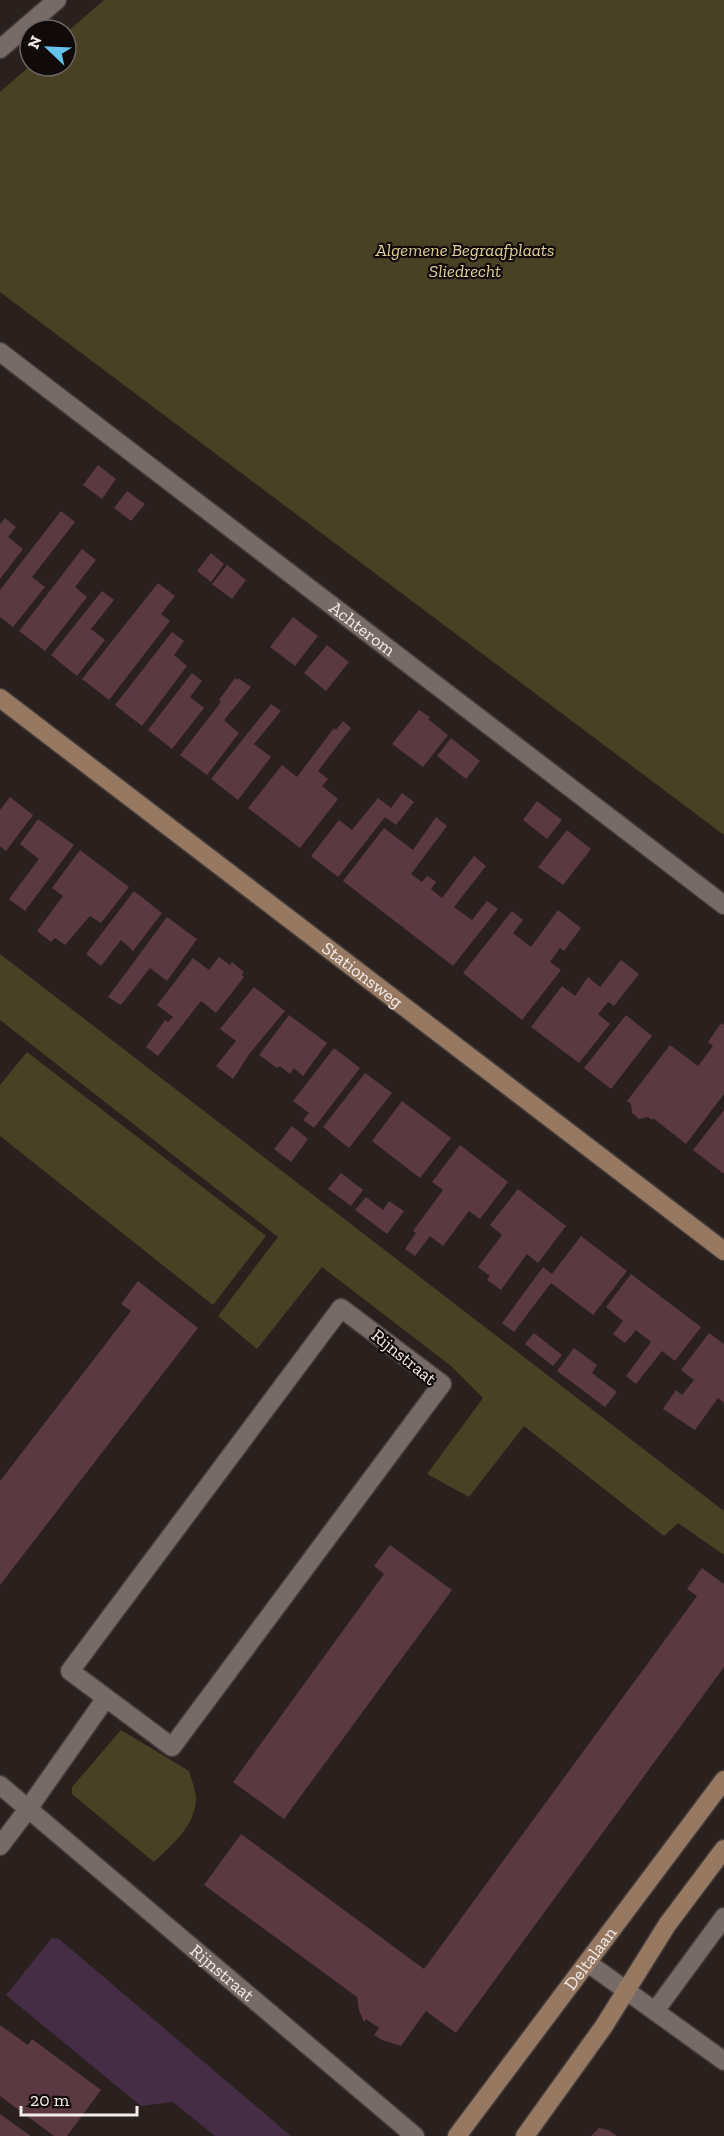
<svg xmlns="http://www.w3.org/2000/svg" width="724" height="2136" font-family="'Zilla Slab',serif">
  <rect width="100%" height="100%" fill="#2a201e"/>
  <!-- green -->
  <path fill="#494123" d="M104,0H724V835L0,292V92L30,66H66V33Z
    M0,954L724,1511V1555L678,1523L664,1536L524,1426L469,1497L427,1474L483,1398L451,1366L322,1267L257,1349L218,1316L278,1237L0,1020Z
    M27,1052L266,1236L213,1305L0,1136V1085Z
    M121,1730L189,1771C191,1779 196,1790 196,1799C195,1826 172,1845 154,1862L72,1794V1787Z"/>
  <!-- water -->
  <path fill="#452e45" d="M52,1938L59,1939L291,2136H215L173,2102L141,2106L6,1995Z"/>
  <!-- building -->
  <path fill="#5a3943" d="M98,465L116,479L102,499L83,485Z
    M127,491L145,504L131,521L114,508Z
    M61,511L75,522L32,577L45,587L13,627L0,617V590Z
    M5,518L16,527L8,537L23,549L0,579V524Z
    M82,549L96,560L75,587L87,597L45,651L19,631Z
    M211,553L224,564L211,582L197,571Z
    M227,565L246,580L232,599L212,584Z
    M158,583L175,596L161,614L170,621L109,700L82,679Z
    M102,591L114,600L91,629L105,640L77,676L51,655Z
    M293,617L318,636L295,666L270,647Z
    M172,632L184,641L174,655L187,666L142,726L115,705Z
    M327,645L349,662L326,691L304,673Z
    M192,673L202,681L190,697L204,708L172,749L148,730Z
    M235,678L237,680L238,678L251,687L224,720L239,733L207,775L180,755L221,702L219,700Z
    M271,704L281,711L254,744L271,757L238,800L211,779Z
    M419,710L430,717L428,719L448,735L423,767L392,744Z
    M343,721L351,728L318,771L328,779L322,786L338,799L300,848L248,808L282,765L297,777L334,728L336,730Z
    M451,738L480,761L466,779L437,756Z
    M402,793L414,802L396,825L385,817L338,877L311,856L339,820L352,830L378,798L391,808Z
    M10,797L33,815L6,851L0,846V810Z
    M537,801L562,820L547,839L523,820Z
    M436,817L447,826L411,874L422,882L427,876L432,879L436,882L431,889L442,898L474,856L486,866L454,907L472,920L487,901L498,909L453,966L343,881L384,828L413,850Z
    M38,819L74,845L25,911L9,899L39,859L20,844Z
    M567,830L591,849L563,885L538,867Z
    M80,850L129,887L101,923L90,916L65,945L55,938L51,942L37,931L63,896L52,888Z
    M134,891L162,913L133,951L121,940L101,966L86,954Z
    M558,910L581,928L564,951L560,948L550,962L561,970L522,1020L463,973L512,911L523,920L513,933L531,947Z
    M167,917L197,939L167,981L150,968L121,1005L108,997Z
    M219,957L230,965L232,962L244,972L242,975L244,977L216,1013L201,1001L158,1056L146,1047L165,1020L168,1022L173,1017L157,1005L193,958L209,970Z
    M621,960L639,974L614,1006L608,1002L598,1014L610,1024L579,1063L531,1027L562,986L575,996L588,977L600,987Z
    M254,987L285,1011L250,1053L233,1079L216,1066L236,1041L220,1029Z
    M289,1015L327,1043L303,1076L294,1068L290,1074L280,1066L277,1068L259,1055Z
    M626,1015L652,1036L611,1089L584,1068Z
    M721,1023L724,1025V1094L686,1144L653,1118L652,1120L648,1117L639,1119L632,1113L631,1104L627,1101L670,1045L698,1066L713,1046L708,1042Z
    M334,1048L360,1068L314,1128L303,1120L309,1113L293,1101Z
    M365,1073L392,1093L349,1148L323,1127Z
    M402,1101L451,1138L420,1178L372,1141Z
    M724,1110V1174L693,1150Z
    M292,1126L308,1139L291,1162L274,1149Z
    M460,1145L508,1182L480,1219L469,1211L443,1246L430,1236L415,1256L405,1249L416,1233L413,1231L443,1190L432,1182Z
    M341,1173L363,1190L351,1206L328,1189Z
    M518,1189L566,1226L538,1263L527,1254L501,1290L487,1280L490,1276L478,1267L502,1235L490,1225Z
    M366,1197L383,1210L389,1201L404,1211L387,1234L355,1210Z
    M581,1236L627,1271L593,1315L551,1283L514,1332L502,1323L543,1267L552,1274Z
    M631,1274L701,1327L675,1361L662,1351L636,1384L626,1376L651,1342L636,1330L625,1343L613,1334L623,1321L606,1307Z
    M138,1281L198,1328L0,1585V1481L131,1311L121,1304Z
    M534,1333L562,1355L553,1366L525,1344Z
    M709,1333L724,1344V1403L718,1398L695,1430L663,1409L676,1390L682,1395L694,1380L681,1370Z
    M574,1348L597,1365L592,1373L617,1392L605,1407L557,1371Z
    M390,1545L452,1590L284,1819L233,1782L384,1574L374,1566Z
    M702,1568L724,1584V1667L456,2033L426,2011L401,2046L382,2040L374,2035L379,2028L366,2019L364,2022L359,2010L357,1997L204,1885L241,1834L424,1969L697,1596L687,1589Z
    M0,2025L28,2045L32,2039L101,2090L67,2136H54L0,2096Z
    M0,2114L31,2136H0Z
    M599,2128L608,2130L617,2136H591Z"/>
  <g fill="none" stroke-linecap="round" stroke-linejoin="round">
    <defs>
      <path id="lane" d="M341,1308L442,1384L172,1747L70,1671Z"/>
      <g id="street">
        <path d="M0,49L57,0"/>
        <path id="s1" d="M0,352L724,905"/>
        <path id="s2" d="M0,1785L415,2136"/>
        <path d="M0,1846L28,1809L106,1698"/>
        <path d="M588,1963L724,2061"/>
        <path d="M655,2011L724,1917"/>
      </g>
      <g id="secondary">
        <path id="s3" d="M0,698L724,1251"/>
        <path id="s4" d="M457,2136L724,1780"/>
        <path d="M525,2136L604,2026L667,1925L724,1849"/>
      </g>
    </defs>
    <!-- lane casing -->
    <use href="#lane" stroke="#443c3a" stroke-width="21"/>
    <!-- street casing -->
    <use href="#street" stroke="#443c3a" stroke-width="21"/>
    <!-- secondary casing -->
    <use href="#secondary" stroke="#443c3a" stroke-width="21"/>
    <!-- lane -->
    <use href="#lane" stroke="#776b68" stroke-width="18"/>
    <!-- street -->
    <use href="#street" stroke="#776b68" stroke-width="18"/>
    <!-- secondary -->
    <use href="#secondary" stroke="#977962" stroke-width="18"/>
  </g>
  <g text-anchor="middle" stroke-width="4.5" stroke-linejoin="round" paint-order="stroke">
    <!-- park labels -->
    <g font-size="18" font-style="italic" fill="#e0d094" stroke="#100b0a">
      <text x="465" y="256">Algemene Begraafplaats<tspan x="465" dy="21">Sliedrecht</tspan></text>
    </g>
    <!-- street labels -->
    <g font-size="18" fill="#f3eceb" stroke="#100b0a">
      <text dy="6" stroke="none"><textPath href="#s1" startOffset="456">Achterom</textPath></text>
      <text dy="6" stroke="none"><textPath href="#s3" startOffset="456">Stationsweg</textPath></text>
      <text transform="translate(404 1357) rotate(39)" y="6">Rijnstraat</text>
      <text dy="6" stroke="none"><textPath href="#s4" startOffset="222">Deltalaan</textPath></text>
      <text dy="6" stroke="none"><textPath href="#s2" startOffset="291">Rijnstraat</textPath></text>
    </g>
  </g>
  <!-- north arrow -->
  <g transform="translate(48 48) rotate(293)"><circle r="28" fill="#100b0a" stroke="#6b6564" stroke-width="1.5"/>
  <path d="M0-4.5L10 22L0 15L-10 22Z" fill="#66c4ef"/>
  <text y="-9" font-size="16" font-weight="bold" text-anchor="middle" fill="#f3eceb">N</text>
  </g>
  <!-- scale -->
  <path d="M21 2106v9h116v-9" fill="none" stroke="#f3eceb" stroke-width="3"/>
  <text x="30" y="2106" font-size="18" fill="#f3eceb" stroke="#100b0a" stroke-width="4.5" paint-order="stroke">20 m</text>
</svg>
